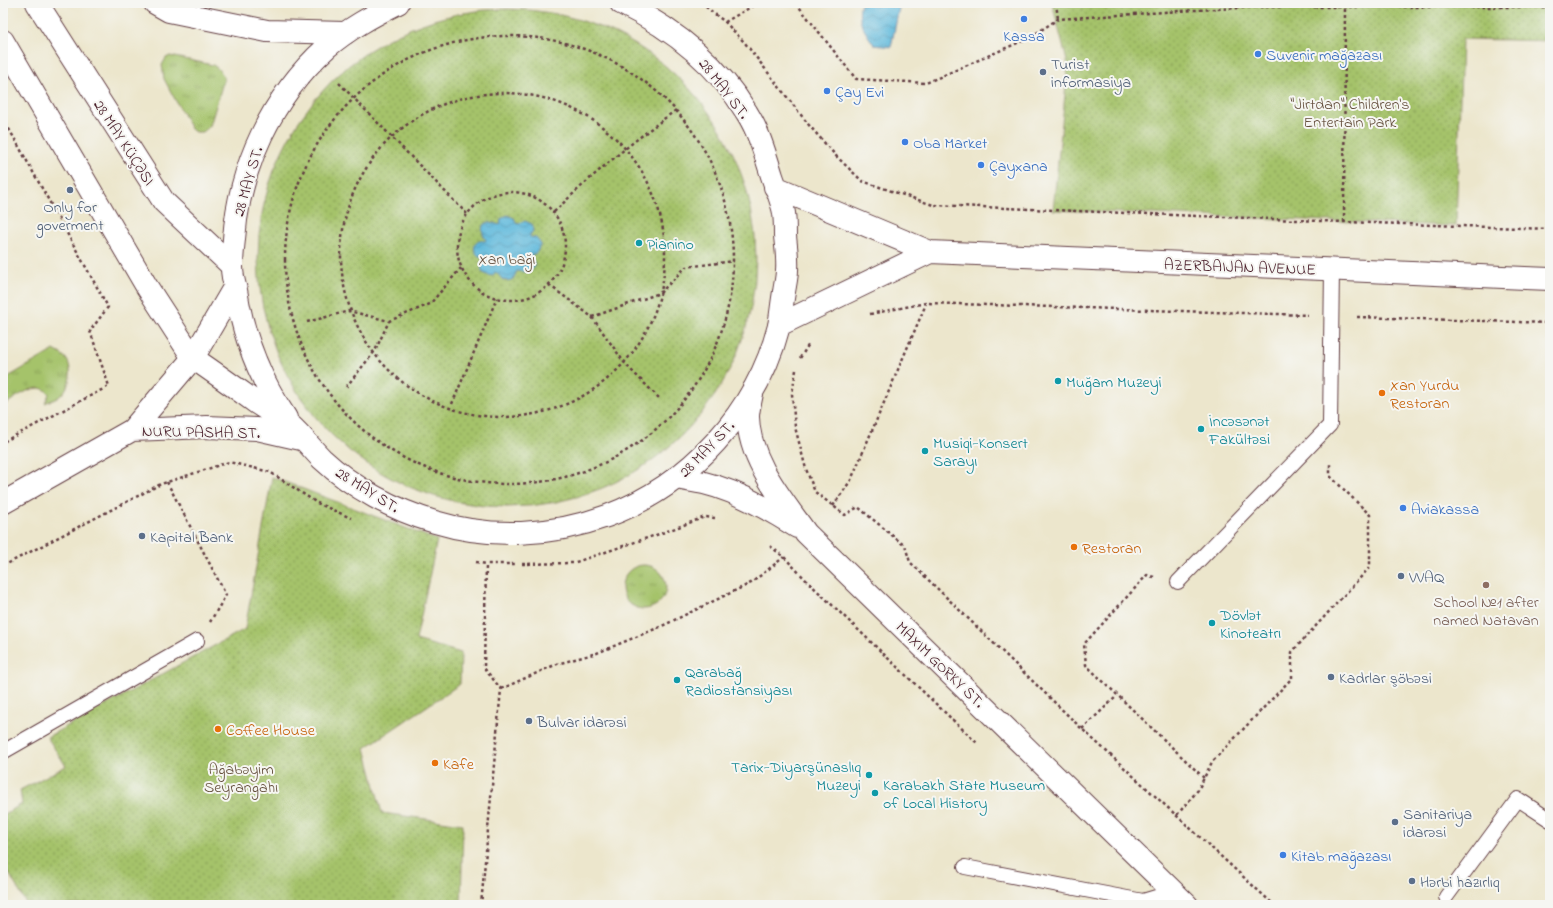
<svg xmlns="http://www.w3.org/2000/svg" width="1553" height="908" font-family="'Indie Flower',sans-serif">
  <defs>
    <pattern id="grass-tufts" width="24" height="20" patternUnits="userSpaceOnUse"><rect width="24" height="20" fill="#a5c36a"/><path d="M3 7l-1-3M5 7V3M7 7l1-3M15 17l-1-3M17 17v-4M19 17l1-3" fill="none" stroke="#889e57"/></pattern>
    <pattern id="park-dots" width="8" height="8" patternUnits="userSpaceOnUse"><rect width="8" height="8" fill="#a5c36a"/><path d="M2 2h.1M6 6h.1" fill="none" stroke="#889e57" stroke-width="1.8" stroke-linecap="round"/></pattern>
    <pattern id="water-waves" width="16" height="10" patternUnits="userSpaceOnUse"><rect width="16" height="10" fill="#5eb9dc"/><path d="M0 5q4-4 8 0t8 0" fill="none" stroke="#5096b3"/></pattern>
  </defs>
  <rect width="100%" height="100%" fill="#f6f6f2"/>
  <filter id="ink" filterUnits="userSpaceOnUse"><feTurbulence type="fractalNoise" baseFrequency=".025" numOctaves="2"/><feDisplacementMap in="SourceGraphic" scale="8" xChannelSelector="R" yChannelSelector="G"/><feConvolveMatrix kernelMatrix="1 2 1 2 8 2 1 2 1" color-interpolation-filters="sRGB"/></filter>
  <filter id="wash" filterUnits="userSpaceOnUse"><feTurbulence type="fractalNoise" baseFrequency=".012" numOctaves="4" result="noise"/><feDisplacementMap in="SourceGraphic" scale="16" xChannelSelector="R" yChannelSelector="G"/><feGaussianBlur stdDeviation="0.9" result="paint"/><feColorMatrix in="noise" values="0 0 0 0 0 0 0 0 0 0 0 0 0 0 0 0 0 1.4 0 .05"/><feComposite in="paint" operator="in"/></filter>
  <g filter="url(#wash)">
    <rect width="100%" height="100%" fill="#ece6cc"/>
    <!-- grass -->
    <path fill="url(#grass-tufts)" stroke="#78714a" d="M170,56L213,65C219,69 222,72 224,79L210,126L203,132H195L191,129L164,79L162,65L166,58Z
      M54,350C59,353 64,355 67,360C74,372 69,391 57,398C54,400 49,401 45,403L49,394C39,378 14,399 3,406V380Z
      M622 587a22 22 0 1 1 44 0a22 22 0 1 1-44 0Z"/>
    <!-- park -->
    <path fill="url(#park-dots)" stroke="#78714a" d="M1052,3H1550V41L1462,39L1456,226L1053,210L1068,65Z
      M258 258a249 249 0 1 1 498 0a249 249 0 1 1-498 0Z
      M272,477L437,540L416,640L461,653L460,684L365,748L382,813L463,824L461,905H27L3,863V815L22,804L20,790L66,766L47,737L245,629Z"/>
    <!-- water -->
    <path fill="url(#water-waves)" stroke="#546c84" d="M861,3H900L891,47L874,45C864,29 856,22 861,3Z
      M507,215L514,218L517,224L525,221L532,224L533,231L530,235V237L536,238L541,244L537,252L531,256L535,265C530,274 525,272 517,271L513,279L508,281L503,280L497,273L495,272L493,276L487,275L482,272L481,264L484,258C470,255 472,238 485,241L486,240C482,233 479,226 489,222L500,225L501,219Z"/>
  </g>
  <g filter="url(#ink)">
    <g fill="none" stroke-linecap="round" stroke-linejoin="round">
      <defs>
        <path id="lane" d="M1178,582L1330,425L1332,269
          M3,752L197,641
          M965,867L1143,901L1173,892
          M1446,897L1518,799L1550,820"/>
        <path id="street" d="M3,41L147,287L193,358"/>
        <path id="secondary" d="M37,3L164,202L232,266
          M155,3L169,11L267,31L345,33
          M752,393C751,400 748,409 748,417C749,461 782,499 806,533L1187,905
          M676,478C686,480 695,481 704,483C737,491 769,509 797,527"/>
        <path id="primary" d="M775,187L930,252L1550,279
          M779,325L930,252
          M193,358C215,373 236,388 258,404C269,411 281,418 291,426C302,436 311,448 322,459C353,488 394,510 435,522C491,539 552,536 607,516C690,485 757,412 779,326C781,315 782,303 784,292C785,285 787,277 787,270C788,259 786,247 785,236C785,229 785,220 784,213C782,201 776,188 772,176C765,154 759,132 747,113C717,63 672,28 621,3
          M286,418C260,379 243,337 236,290C234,283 232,274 232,267C232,258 233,248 234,239C239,167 272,97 326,48C348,29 372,16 398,3
          M132,430L207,427L257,429L301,439
          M3,503L132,430L193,358L235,286"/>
      </defs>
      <!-- lane casing -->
      <use href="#lane" stroke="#623d43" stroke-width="16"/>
      <!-- street casing -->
      <use href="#street" stroke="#623d43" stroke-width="24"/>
      <!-- secondary casing -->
      <use href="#secondary" stroke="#623d43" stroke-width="24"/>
      <!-- primary casing -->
      <use href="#primary" stroke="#623d43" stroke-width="24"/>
      <!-- path -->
      <path stroke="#623d43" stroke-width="2.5" stroke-dasharray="3 3" stroke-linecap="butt" d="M701,3L725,22L745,43L808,124L836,156L862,181L933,205L1344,222L1550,229
        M796,3L856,79L926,83L1029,38L1058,19L1195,10L1261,7H1550
        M1056,3L1058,19
        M725,22L758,3
        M285 260a224 224 0 1 1 448 0a224 224 0 1 1-448 0Z
        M339,83L467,214
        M341 255a162 162 0 1 1 324 0a162 162 0 1 1-324 0Z
        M3,118L108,307L90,331L109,386L3,442
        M457 246a54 54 0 1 1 108 0a54 54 0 1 1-108 0Z
        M554,212C593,174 632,142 676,110
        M1344,222L1345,3
        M549,285L592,317L626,365L661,400
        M870,314L926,303L1308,315
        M592,317L660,293L686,267L734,261
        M1357,317L1550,323
        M307,322L349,311L389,321L430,304L461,268
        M800,358L809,344
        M796,370L792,394L795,427L806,469L815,492L845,515L858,507L905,546L910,562L1082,729L1274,905
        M346,387L375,351L389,321
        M452,404L497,298
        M167,482L226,595L210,622
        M833,506L851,480L926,304
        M770,546L784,557L807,581L978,744
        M476,562L486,564H515
        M522,564L573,563L662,533L705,517L715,518
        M3,566L161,484L229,462L270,472L317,503L351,518
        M1154,577L1147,575L1084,644L1086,665L1204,778
        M501,689L557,664L597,653L660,627L751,583L784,557
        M1082,729L1117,696
        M1177,815L1198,790L1212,762L1292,678V652L1370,567V515L1330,476V462
        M481,905L501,689L484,668L486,564"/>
      <!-- lane -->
      <use href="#lane" stroke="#fff" stroke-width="14"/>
      <!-- street -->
      <use href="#street" stroke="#fff" stroke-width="22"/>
      <!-- secondary -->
      <use href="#secondary" stroke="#fff" stroke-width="22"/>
      <!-- primary -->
      <use href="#primary" stroke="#fff" stroke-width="22"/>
    </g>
  </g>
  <!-- markers -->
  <g fill="#3f7fe0" stroke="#f6f6f2" stroke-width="1.5">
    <circle cx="1024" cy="19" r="4"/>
    <circle cx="1258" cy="54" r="4"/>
    <circle cx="827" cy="91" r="4"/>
    <circle cx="905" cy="142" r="4"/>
    <circle cx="981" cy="165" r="4"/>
    <circle cx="1403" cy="508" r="4"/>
    <circle cx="1283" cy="855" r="4"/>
  </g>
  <g fill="#5c6f8a" stroke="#f6f6f2" stroke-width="1.5">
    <circle cx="1043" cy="72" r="4"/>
    <circle cx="70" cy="190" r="4"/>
    <circle cx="142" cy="536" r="4"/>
    <circle cx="1401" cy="576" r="4"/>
    <circle cx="1331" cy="677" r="4"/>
    <circle cx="529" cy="721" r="4"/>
    <circle cx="1395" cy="822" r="4"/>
    <circle cx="1412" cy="881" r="4"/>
  </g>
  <g fill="#0f9aa8" stroke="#f6f6f2" stroke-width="1.5">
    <circle cx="639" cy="243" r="4"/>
    <circle cx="1058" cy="381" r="4"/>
    <circle cx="1201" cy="429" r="4"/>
    <circle cx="925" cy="451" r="4"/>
    <circle cx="1212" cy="623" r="4"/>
    <circle cx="677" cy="680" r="4"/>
    <circle cx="869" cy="775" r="4"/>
    <circle cx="875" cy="793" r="4"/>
  </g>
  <g fill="#e8710a" stroke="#f6f6f2" stroke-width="1.5">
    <circle cx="1382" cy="393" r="4"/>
    <circle cx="1074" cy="547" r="4"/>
    <circle cx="218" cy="729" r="4"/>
    <circle cx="435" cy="763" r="4"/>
  </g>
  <circle fill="#8d6e63" stroke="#f6f6f2" stroke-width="1.5" cx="1486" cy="585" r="4"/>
  <g text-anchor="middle" stroke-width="4" stroke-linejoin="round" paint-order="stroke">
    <!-- shop labels -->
    <g font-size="16" fill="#366cbe" stroke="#f6f6f2" text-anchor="start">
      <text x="1024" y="41" text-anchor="middle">Kassa</text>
      <text x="1266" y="60">Suvenir mağazası</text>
      <text x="835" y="97">Çay Evi</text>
      <text x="913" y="148">Oba Market</text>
      <text x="989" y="171">Çayxana</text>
      <text x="1411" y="514">Aviakassa</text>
      <text x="1291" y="861">Kitab mağazası</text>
    </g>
    <!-- service labels -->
    <g font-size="16" fill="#4e5e75" stroke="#f6f6f2" text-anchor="start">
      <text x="1051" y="69">Turist<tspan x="1051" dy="18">informasiya</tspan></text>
      <text x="70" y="212" text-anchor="middle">Only for<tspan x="70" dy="18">goverment</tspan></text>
      <text x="150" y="542">Kapital Bank</text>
      <text x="1409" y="582">VVAQ</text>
      <text x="1339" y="683">Kadrlar şöbəsi</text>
      <text x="537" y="727">Bulvar idarəsi</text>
      <text x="1403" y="819">Sanitariya<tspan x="1403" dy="18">idarəsi</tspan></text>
      <text x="1420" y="887">Hərbi hazırlıq</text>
    </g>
    <!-- street labels -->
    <g font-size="16" fill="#4a1f2b" stroke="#f6f6f2">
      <text transform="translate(725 88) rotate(52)" y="6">28 MAY ST.</text>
      <text transform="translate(125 142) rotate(57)" y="6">28 MAY KÜÇƏSI</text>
      <text transform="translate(247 181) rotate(-74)" y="6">28 MAY ST.</text>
      <text transform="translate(1240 266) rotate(2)" y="6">AZERBAIJAN AVENUE</text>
      <text transform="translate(201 431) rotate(1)" y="6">NURU PASHA ST.</text>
      <text transform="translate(706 448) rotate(-46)" y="6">28 MAY ST.</text>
      <text transform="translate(368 489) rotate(32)" y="6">28 MAY ST.</text>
      <text transform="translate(941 664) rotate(44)" y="6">MAXIM GORKY ST.</text>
    </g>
    <!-- park labels -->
    <g font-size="16" fill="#65503e" stroke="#f6f6f2">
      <text x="1350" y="109">"Jirtdan" Children's<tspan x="1350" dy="18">Entertain Park</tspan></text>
      <text x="507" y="264">Xan bağı</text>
      <text x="241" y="774">Ağabəyim<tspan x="241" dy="18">Seyrangahı</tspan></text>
    </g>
    <!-- culture labels -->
    <g font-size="16" fill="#0d838f" stroke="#f6f6f2" text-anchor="start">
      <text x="647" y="249">Pianino</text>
      <text x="1066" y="387">Muğam Muzeyi</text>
      <text x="1209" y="426">İncəsənət<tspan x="1209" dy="18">Fakültəsi</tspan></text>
      <text x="933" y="448">Musiqi-Konsert<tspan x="933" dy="18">Sarayı</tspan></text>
      <text x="1220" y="620">Dövlət<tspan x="1220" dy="18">Kinoteatrı</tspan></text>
      <text x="685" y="677">Qarabağ<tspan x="685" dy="18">Radiostansiyası</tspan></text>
      <text x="861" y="772" text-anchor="end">Tarix-Diyarşünaslıq<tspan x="861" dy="18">Muzeyi</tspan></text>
      <text x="883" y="790">Karabakh State Museum<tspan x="883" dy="18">of Local History</tspan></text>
    </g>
    <!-- food labels -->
    <g font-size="16" fill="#c56008" stroke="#f6f6f2" text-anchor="start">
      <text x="1390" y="390">Xan Yurdu<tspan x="1390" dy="18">Restoran</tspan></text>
      <text x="1082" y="553">Restoran</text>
      <text x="226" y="735">Coffee House</text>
      <text x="443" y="769">Kafe</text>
    </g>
    <!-- education labels -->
    <g font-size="16" fill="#785e54" stroke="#f6f6f2">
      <text x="1486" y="607">School №1 after<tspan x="1486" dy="18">named Natavan</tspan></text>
    </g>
  </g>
  <!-- margin -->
  <rect width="1553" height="908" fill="none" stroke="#f6f6f2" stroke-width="16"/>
</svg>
